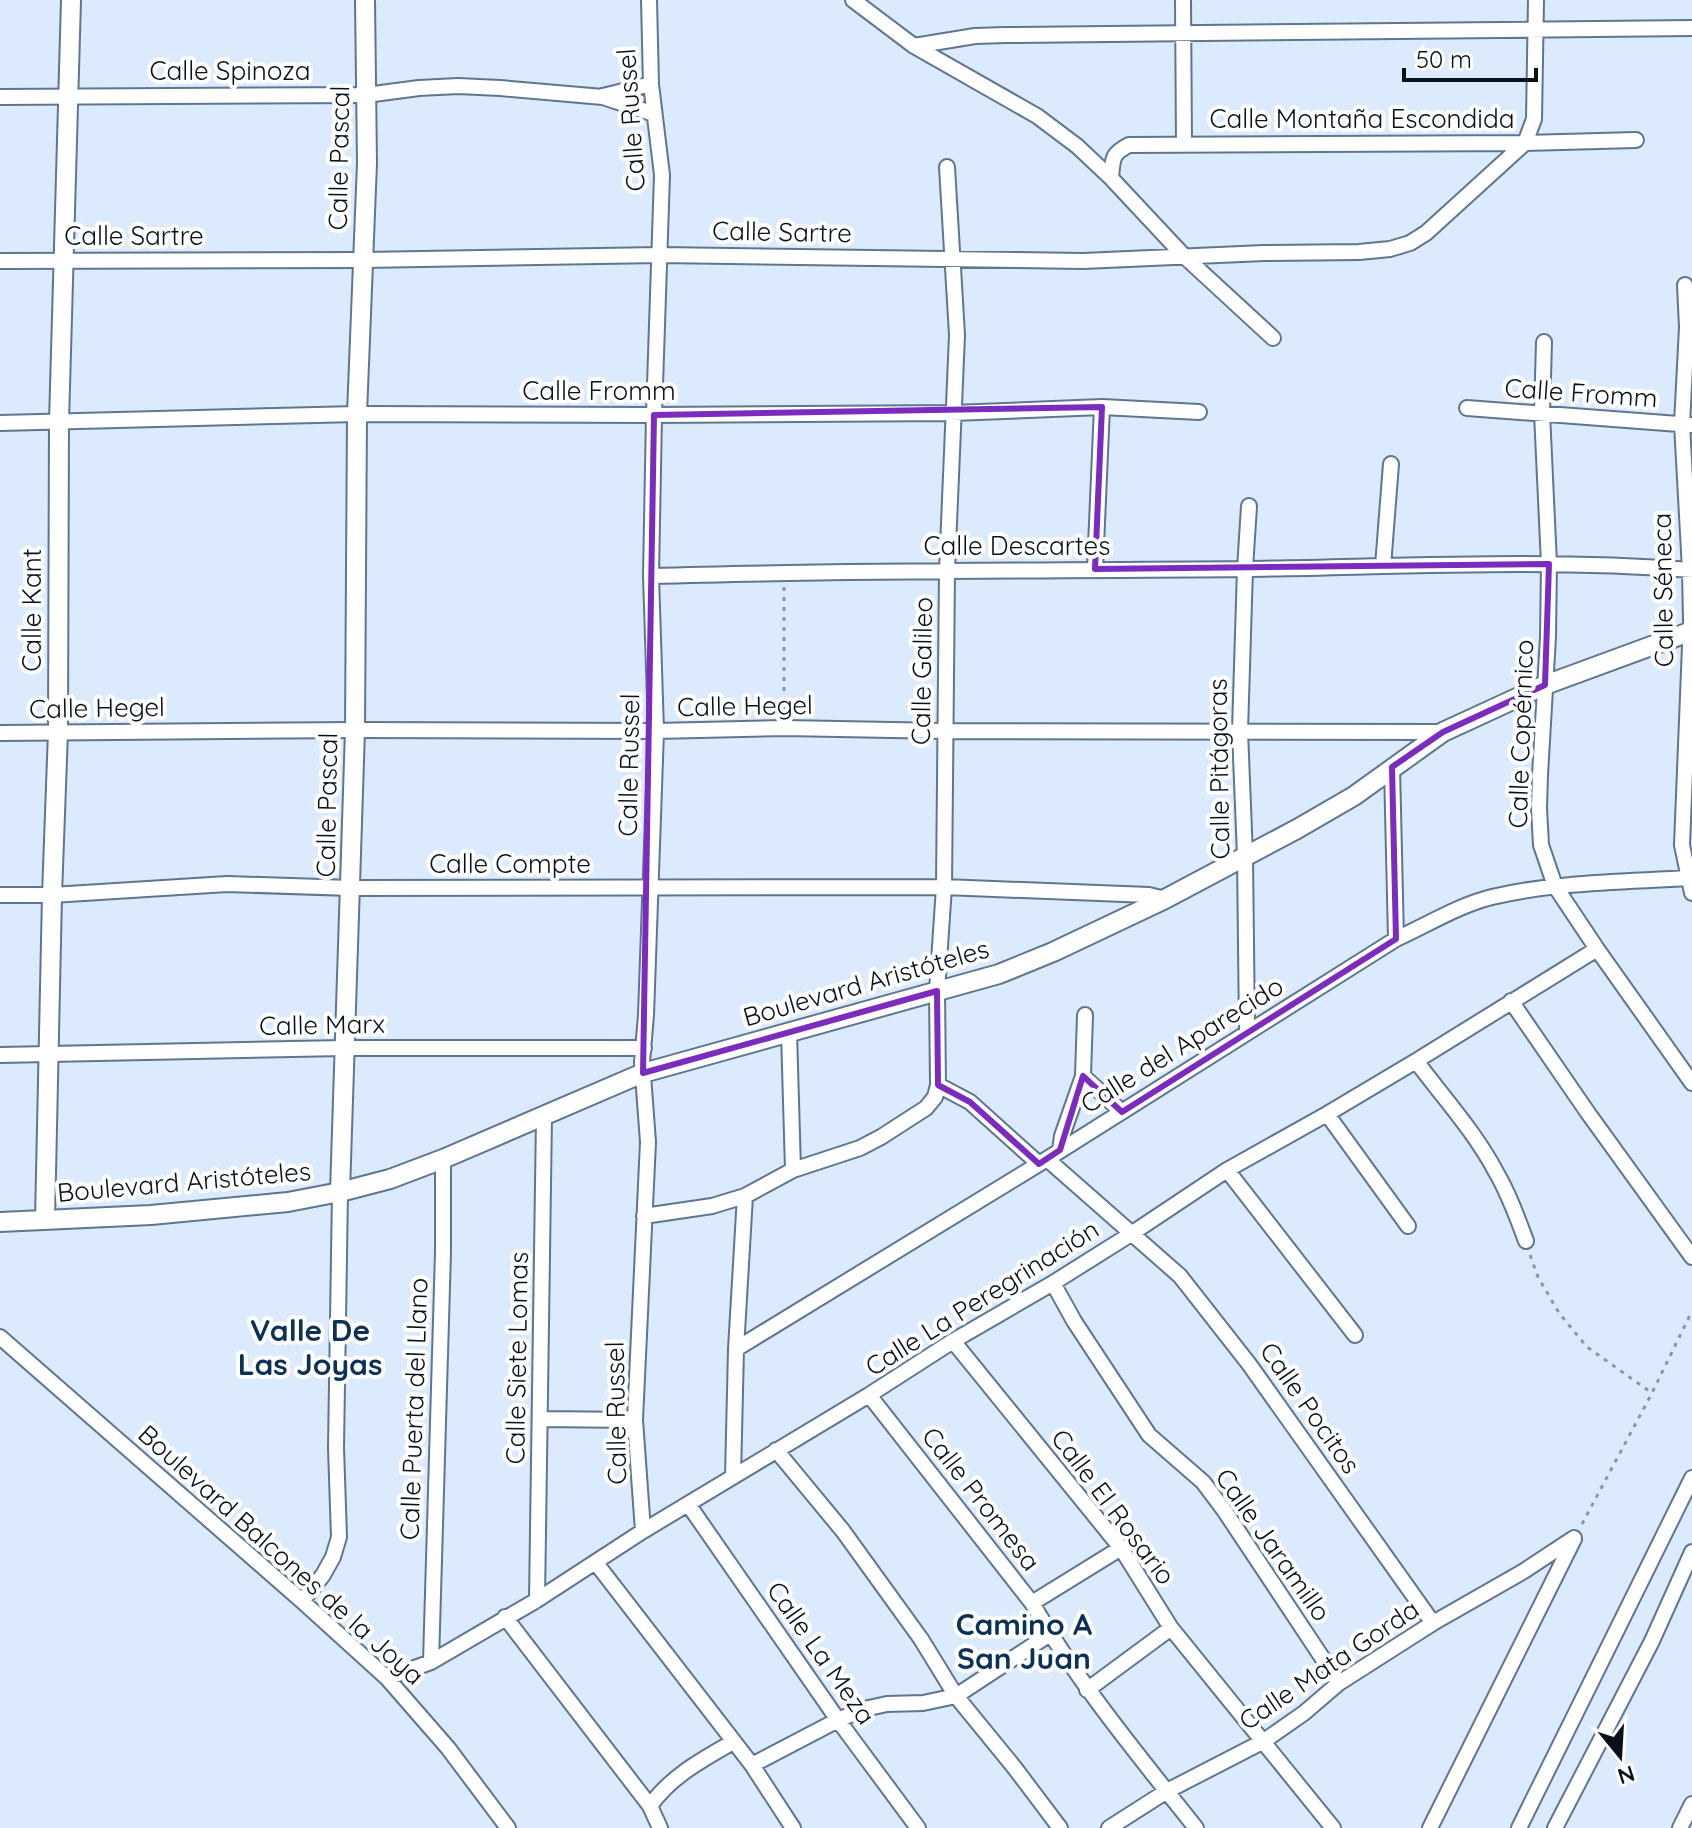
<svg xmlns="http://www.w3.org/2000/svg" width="1692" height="1828" font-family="Quicksand,sans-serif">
  <rect width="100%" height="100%" fill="#dbeafc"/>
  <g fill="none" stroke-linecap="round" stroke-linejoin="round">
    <defs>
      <path id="minor" d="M853,0L914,46L1037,116L1077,146L1111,178L1184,256L1273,338
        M1183,0L1184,143
        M914,46L975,36L1006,35L1692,28
        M603,96L651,84
        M0,97L366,95L419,88L458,86L500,88L603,97L654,114
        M1111,178C1113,159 1111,154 1129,145L1525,143L1636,140
        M0,261L364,260L660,255L1083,261L1264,253L1359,252L1390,249L1410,243L1426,233L1525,143L1534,119L1536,0
        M1685,285L1687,327L1682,424L1690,570L1691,621L1682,845L1692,893
        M1544,342L1542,413L1549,564L1548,637L1540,775L1539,808L1541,845L1555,886L1597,949L1692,1083
        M1467,408L1692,425
        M0,423L357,414L654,415L953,413L1102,407L1199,412
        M1383,566L1391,464
        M1095,569L1102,407
        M651,576C849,570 1046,571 1244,569C1393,567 1543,558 1692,570
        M0,733L355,730L656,731L785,728L945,731L1442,732
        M1392,767L1396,939
        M0,895H52L227,884L351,888L944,887L1149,895L1165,899
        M1511,1001L1588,1113L1692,1257
        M1247,1031L1245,856L1240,731L1245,569L1249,506
        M789,1032L793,1170
        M0,1055L344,1048H644
        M1416,1061C1443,1097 1475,1132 1496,1172C1509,1194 1517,1217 1526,1241
        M1083,1076L1122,1112
        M938,1085L970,1102L1039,1164
        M1327,1114L1408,1226
        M1060,1150L1062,1136L1083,1076L1085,1015
        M1047,1159L1180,1276L1249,1364L1433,1623
        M1227,1170L1355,1335
        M644,1216L712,1206L745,1196L793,1170L860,1148L881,1137L926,1108L935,1097L938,1085L937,991L944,887L947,570L957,335L947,167
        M1053,1283L1074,1321L1149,1435L1203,1482L1224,1510L1339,1683
        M0,1337L302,1601L387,1678L448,1748L508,1828
        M953,1341L1121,1548L1171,1628L1333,1828
        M736,1349L1047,1159L1396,939C1427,925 1459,905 1492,897C1556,882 1623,882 1688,878
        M869,1395L1032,1603C1079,1684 1138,1755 1196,1828
        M541,1419L635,1420
        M776,1450L843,1531L921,1639L956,1696L1014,1767L1060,1828
        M733,1477L736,1349L745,1196
        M688,1504L838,1720L918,1828
        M643,1531L635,1420L648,1142L642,1062L646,1015L656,731L651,576L654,415L662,175L651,84L649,0
        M596,1563L752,1765L793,1828
        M537,1600L544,1116
        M302,1601L323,1575L333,1557L339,1537L336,1448L340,1192
        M1032,1603L1121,1548
        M505,1617L650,1806L660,1828
        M431,1662L443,1252V1159
        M387,1678L431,1662L537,1600L643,1531L869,1395L953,1341L1053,1283L1131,1234L1227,1170L1327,1114L1416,1061L1597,949
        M1087,1690L1171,1628
        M752,1765L838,1720L864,1709L887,1704L923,1703L956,1696L1050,1634
        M650,1806C671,1776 702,1760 733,1742
        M1109,1828L1167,1791L1264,1741L1304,1713L1339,1683L1433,1623L1524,1571L1574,1538
        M1430,1828L1574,1539
        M1519,1828L1692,1478
        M1555,1828L1652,1641L1692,1552
        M1680,1828L1692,1804"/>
      <path id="tertiary" d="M340,1192L355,730L357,414L367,163L365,0
        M45,1220L52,895L58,732L59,422L71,0
        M0,1222L151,1215L288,1202L340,1192L390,1179L443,1159L643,1073L999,974L1053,952L1165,899L1297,829L1354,796L1443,732L1545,685L1692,631"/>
    </defs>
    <!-- minor casing -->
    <use href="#minor" stroke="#5f7690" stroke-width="18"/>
    <!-- tertiary casing -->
    <use href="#tertiary" stroke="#5f7690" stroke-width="22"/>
    <!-- path -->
    <path stroke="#8a96a5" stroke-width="3" stroke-dasharray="4 6" stroke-linecap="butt" d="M784,587V712
      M1530,1255L1538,1277L1559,1313L1587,1347L1652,1393
      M1582,1524L1652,1393L1692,1311"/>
    <!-- minor -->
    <use href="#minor" stroke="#fff" stroke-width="14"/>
    <!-- tertiary -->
    <use href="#tertiary" stroke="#fff" stroke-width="18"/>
  </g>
  <!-- marked area -->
  <path fill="none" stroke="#7b2cbf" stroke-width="6" stroke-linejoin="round" d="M1102,407L1095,569L1549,564L1545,685L1443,732L1392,767L1396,939L1122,1112L1083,1076L1060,1150L1039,1164L970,1102L938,1085L937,991L643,1073L654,415Z"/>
  <g text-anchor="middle" stroke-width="8" stroke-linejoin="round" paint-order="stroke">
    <!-- street labels -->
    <g font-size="26" fill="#08101a" stroke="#fff">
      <text x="230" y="80">Calle Spinoza</text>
      <text x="1362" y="128">Calle Montaña Escondida</text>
      <text transform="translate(631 120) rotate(-94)" y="9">Calle Russel</text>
      <text transform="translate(339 158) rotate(-89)" y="9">Calle Pascal</text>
      <text transform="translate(782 232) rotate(1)" y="9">Calle Sartre</text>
      <text x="134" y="245">Calle Sartre</text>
      <text x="599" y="400">Calle Fromm</text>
      <text transform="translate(1581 393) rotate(4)" y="9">Calle Fromm</text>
      <text x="1017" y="555">Calle Descartes</text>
      <text transform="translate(1663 590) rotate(-91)" y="9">Calle Séneca</text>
      <text transform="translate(32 610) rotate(-90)" y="9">Calle Kant</text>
      <text transform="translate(922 671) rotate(-89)" y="9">Calle Galileo</text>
      <text transform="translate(745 706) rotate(-1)" y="9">Calle Hegel</text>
      <text transform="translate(97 708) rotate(-1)" y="9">Calle Hegel</text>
      <text transform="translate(1521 734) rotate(-88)" y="9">Calle Copérnico</text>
      <text transform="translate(629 765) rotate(-89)" y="9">Calle Russel</text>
      <text transform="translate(1219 769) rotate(-91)" y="9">Calle Pitágoras</text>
      <text transform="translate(327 805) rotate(-89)" y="9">Calle Pascal</text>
      <text x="510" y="873">Calle Compte</text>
      <text transform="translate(866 983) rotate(-16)" y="9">Boulevard Aristóteles</text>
      <text transform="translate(322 1025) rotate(-1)" y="9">Calle Marx</text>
      <text transform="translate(1182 1045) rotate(-32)" y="9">Calle del Aparecido</text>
      <text transform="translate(184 1182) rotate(-5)" y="9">Boulevard Aristóteles</text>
      <text transform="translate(982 1298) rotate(-32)" y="9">Calle La Peregrinación</text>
      <text transform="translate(517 1358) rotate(-89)" y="9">Calle Siete Lomas</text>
      <text transform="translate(1310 1408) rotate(55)" y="9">Calle Pocitos</text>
      <text transform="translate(414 1409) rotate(-88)" y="9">Calle Puerta del Llano</text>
      <text transform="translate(616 1413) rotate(-91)" y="9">Calle Russel</text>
      <text transform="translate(981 1499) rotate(52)" y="9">Calle Promesa</text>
      <text transform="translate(1113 1507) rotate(53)" y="9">Calle El Rosario</text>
      <text transform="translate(1273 1545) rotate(55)" y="9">Calle Jaramillo</text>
      <text transform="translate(281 1555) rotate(42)" y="9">Boulevard Balcones de la Joya</text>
      <text transform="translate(821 1653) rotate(55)" y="9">Calle La Meza</text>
      <text transform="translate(1329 1665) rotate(-34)" y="9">Calle Mata Gorda</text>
    </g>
    <!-- quarter labels -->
    <g font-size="30" font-weight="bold" fill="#0b3157" stroke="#fff">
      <text x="310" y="1341">Valle De<tspan x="310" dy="34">Las Joyas</tspan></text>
      <text x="1024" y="1635">Camino A<tspan x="1024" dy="34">San Juan</tspan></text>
    </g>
  </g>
  <!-- north arrow -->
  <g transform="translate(1620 1756) rotate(162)" stroke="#ffffff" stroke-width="6" paint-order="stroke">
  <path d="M0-6L14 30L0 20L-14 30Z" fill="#08101a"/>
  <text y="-12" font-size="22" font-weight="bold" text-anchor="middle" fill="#08101a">N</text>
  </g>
  <!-- scale -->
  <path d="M1404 68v12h132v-12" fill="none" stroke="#08101a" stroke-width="4"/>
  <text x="1416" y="68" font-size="24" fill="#08101a" stroke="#ffffff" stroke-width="6" paint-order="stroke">50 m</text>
</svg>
